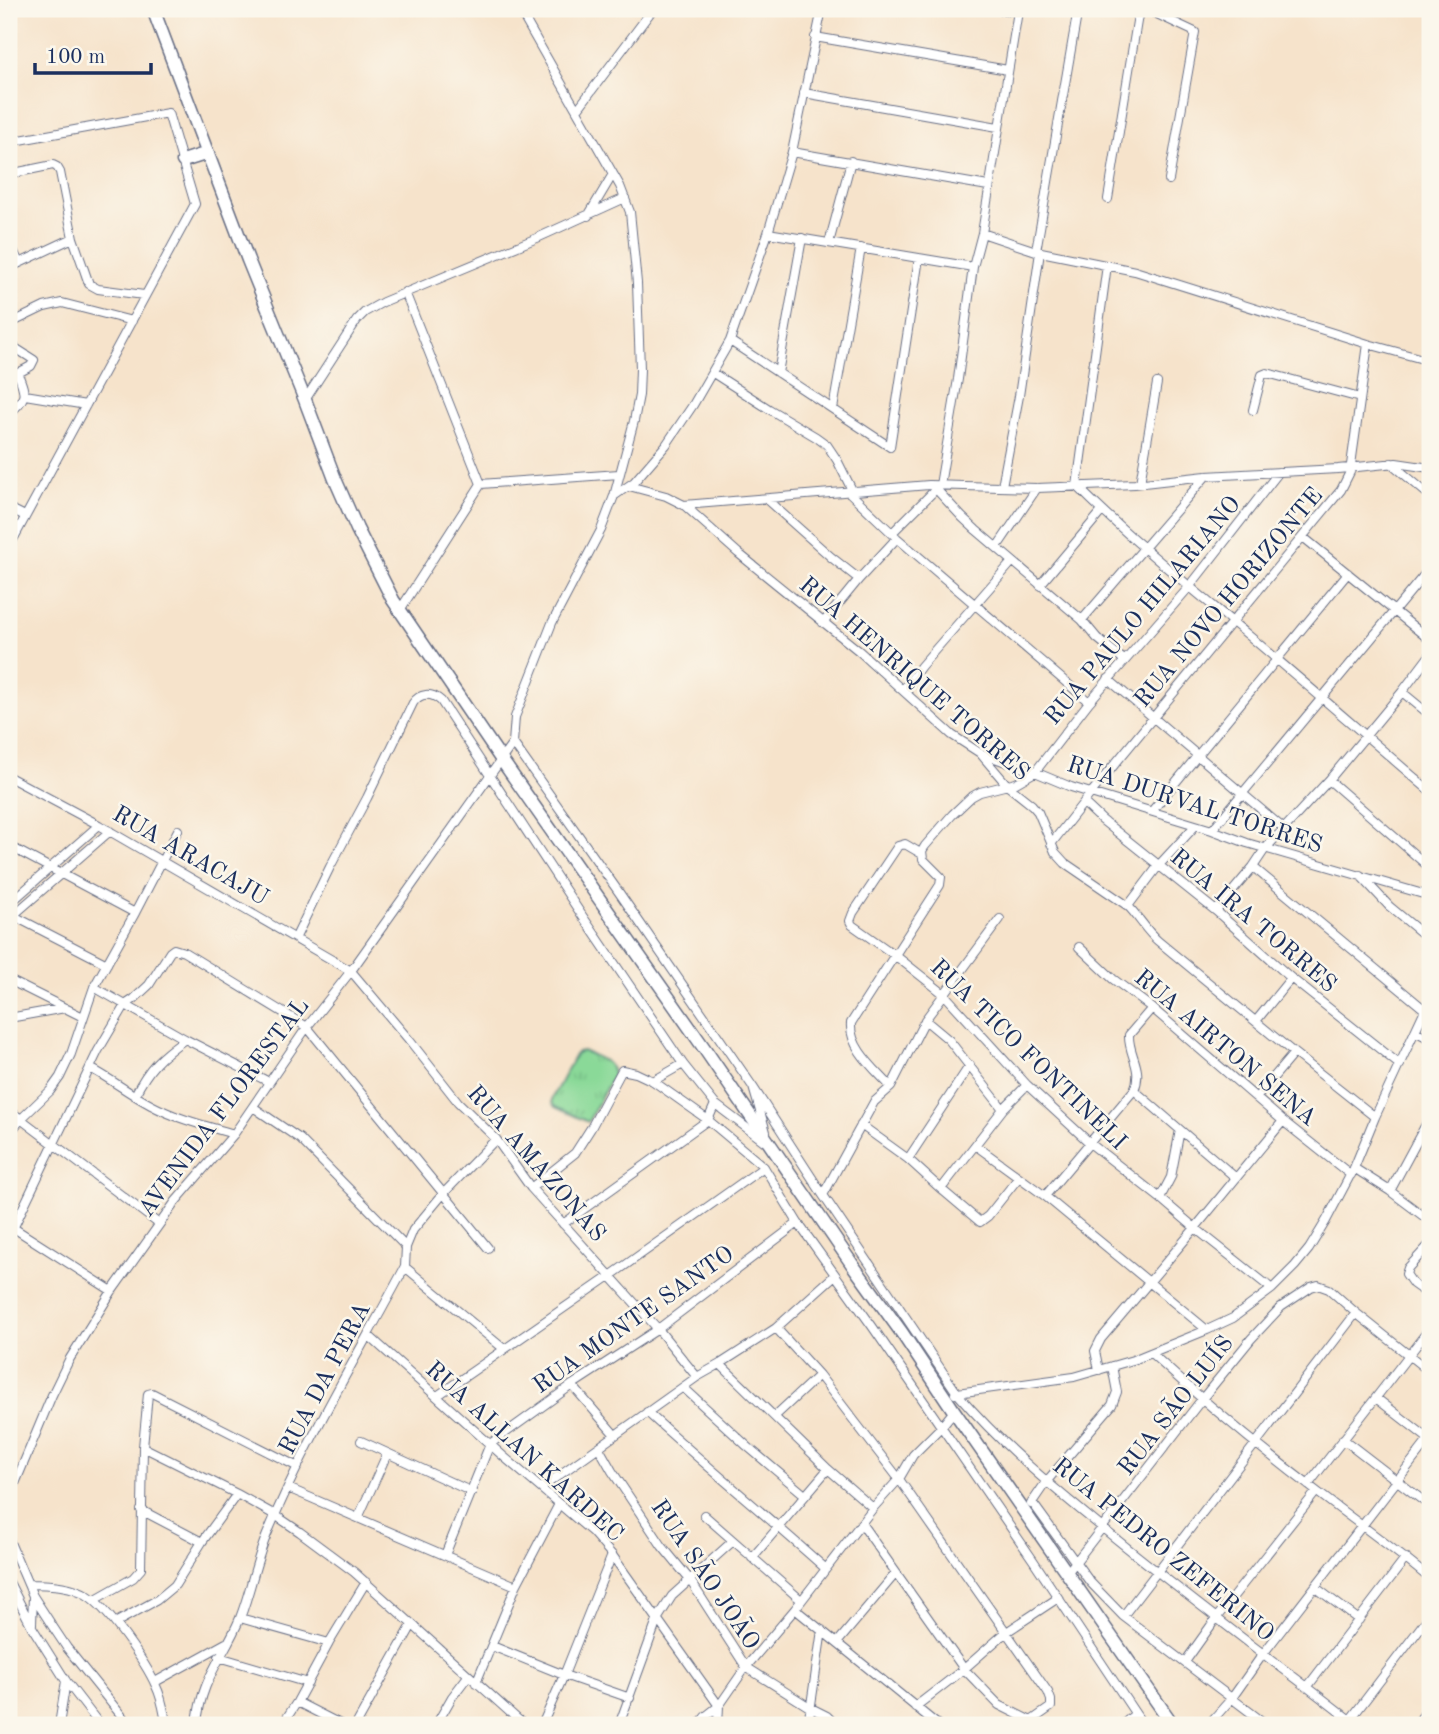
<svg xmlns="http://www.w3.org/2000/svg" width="1439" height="1734" font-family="'Old Standard TT',serif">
  <defs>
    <pattern id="park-tufts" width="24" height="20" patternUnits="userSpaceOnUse" patternTransform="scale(1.75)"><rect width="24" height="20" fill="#8ad998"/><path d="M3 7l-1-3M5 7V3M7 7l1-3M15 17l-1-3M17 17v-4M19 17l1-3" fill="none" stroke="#76bb85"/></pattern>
  </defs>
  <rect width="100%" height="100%" fill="#fbf7ec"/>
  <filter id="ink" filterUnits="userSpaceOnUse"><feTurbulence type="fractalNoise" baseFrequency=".0143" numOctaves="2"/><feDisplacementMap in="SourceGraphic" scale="14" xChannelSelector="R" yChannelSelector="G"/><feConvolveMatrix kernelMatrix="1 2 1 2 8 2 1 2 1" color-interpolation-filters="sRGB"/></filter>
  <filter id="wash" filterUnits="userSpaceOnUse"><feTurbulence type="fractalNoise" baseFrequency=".00686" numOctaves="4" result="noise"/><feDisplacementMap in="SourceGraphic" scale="28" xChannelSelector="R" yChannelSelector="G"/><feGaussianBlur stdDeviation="1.57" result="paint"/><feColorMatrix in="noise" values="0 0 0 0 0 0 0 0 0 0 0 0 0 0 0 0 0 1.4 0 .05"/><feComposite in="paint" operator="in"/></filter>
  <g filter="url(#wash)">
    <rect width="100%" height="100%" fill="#f6e3cb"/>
    <!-- park -->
    <path fill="url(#park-tufts)" stroke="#52847b" stroke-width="2" d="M583,1051C595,1057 613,1061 613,1075L588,1122L555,1107L552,1103V1098L575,1055L578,1052Z"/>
  </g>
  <g filter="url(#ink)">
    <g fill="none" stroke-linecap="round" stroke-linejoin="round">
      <defs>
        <path id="minor" d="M990,9L1018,11L1046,9
          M1146,9L1195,32L1169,180
          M815,37L1008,70
          M804,93L998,127
          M577,110L653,9
          M9,142L168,113L195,204L9,547
          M792,152L988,186
          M9,174L53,165L57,167L60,172L73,238L89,284L98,289L144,295
          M1108,199L1139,9
          M588,216L613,174
          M768,233L973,267
          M982,233L1036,251L1135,271L1368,344L1430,361
          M9,241L19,263
          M829,243L851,161
          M1036,251L1078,9
          M1107,265L1077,486C1130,539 1189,586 1247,634C1309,686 1369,739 1430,791
          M9,268L73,238
          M405,292L481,484
          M9,324L44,307L62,303L132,321
          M730,341L890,447L919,258
          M9,344L34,360L31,366L9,378
          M713,373L769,409L816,437L827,445L837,460L853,492
          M778,373L802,238
          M25,395L86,405
          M305,400L357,320L365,312L383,302L537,238L625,198
          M833,409L861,248
          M1253,410L1262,375L1267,373L1360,398
          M9,414C26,398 27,396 18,374
          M1391,463L1430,496
          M1140,483L1157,383
          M481,484L619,474
          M629,486L666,496L684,505L738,553L859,651L952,735L980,753L1008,786L1032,805L1038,812L1055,852L1065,863L1128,906C1139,917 1146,931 1158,941L1294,1053L1375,1117
          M1002,486L1019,396L1040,252
          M936,489L962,517L976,530L1082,620L1097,638L1124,660
          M849,492L897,538L1089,702
          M614,496L634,482L666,445L693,405L730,341L768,233L792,152L822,9
          M766,499L831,557L859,579
          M684,505L929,485L1037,488L1135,484L1206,476L1338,469L1396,463L1430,468
          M9,508L25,516
          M892,533L940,485L958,379L973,267L982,233L1018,11
          M1303,537L1430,640
          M997,547L1037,488
          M1040,585L1102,511
          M400,610L481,484
          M1082,620L1206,476
          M823,623L859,579L897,538
          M1108,679L1284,829
          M903,690L921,666L1012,562
          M1402,692L1430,715
          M513,743L618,891L753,1087L766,1132
          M980,753L1035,772L1071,787L1212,830L1247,843L1430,896
          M9,777L99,825L351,971L410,1041L458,1102L496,1139L531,1188L658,1329L697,1377
          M1329,780L1430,868
          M1084,803L1102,820L1216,911L1291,978L1400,1065
          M1152,811L1348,573
          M1212,830L1430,568
          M1051,844L1091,793L1341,490L1350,472L1368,344
          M9,846L135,913
          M922,854L905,844L898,846L853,913L850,921L852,925L896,956L944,994L1027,1085L1091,1144L1160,1198L1195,1228L1272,1289
          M1253,867L1424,1009
          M1360,875L1389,906L1430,940
          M9,904L99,825
          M1128,906L1159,865L1195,826
          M1216,911L1253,867L1265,849L1329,780L1402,692L1430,655
          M10,914L107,964
          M9,919L110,831
          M296,937L330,867L367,798L413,703C420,693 431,692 441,701L579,911L683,1064L715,1104L764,1141
          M1079,947L1113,979L1152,1008L1283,1121L1351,1175
          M9,980L83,1017
          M94,987L185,1039L269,1082
          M9,1018L65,1008
          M925,1020L949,1040L1003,1109
          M1256,1021L1291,978
          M1415,1031L1430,1039
          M90,1068C111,1079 130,1094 151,1105C177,1119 206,1126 234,1134
          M653,1081L683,1064
          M753,1087L823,1195L957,1393L1074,1377L1133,1360L1207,1330L1233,1318L1272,1289L1295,1266L1309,1249L1326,1221L1354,1168L1375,1117L1430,999
          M891,1087C875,1069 849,1048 851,1023L940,885L941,877L923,859L922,851L925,846L952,815L971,797L980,792L1016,783L1035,772L1089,702L1190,586L1279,472
          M1134,1090L1236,1178
          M135,1095C149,1067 160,1057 185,1039
          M1257,1097L1294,1053
          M253,1107L300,1139L406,1247
          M9,1110L159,1224
          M861,1125L908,1159L941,1189L980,1222L988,1216L1019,1177
          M9,1134L21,1119L50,1091L60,1077L71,1054L94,987L135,913L178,830
          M975,1145L1045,1196L1207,1330
          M908,1159L970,1065
          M1354,1168L1390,1191L1430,1221
          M531,1188L575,1153L591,1128L622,1070L636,1073L653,1081L708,1120L764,1167L798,1223L872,1326L1033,1560L1143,1725
          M941,1189L1003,1109L1027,1085
          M1390,1191L1430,1117
          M823,1195L874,1102L891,1087L925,1020L1000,919
          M1045,1196L1134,1090C1144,1068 1128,1055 1129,1035L1152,1008
          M1160,1198L1171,1177L1180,1130
          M563,1224L708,1120L715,1104
          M9,1225L112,1291
          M9,1237L98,1051L125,1005L134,999L149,985L170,952L174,949L184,952L307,1027L488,1248
          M1430,1244L1408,1268L1406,1274L1413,1284L1430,1296
          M405,1267L504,1349
          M776,1328L819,1375L899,1479L1048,1692L1051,1700V1707L1031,1721
          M368,1335L503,1456L592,1532L612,1555L719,1706L718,1725
          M1151,1353C1205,1403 1261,1449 1320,1494C1356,1522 1395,1549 1430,1579
          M720,1364L828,1469L873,1508
          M1099,1370L1095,1351L1101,1339L1195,1228L1283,1121
          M572,1385L615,1435
          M684,1388L747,1446L805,1495
          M955,1394L957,1393C998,1441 1045,1481 1094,1521C1149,1566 1206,1610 1262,1653C1294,1677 1325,1700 1356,1725
          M437,1396L610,1276L764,1167
          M1376,1398L1430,1440
          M647,1412C706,1466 767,1516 826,1569
          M775,1416L819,1375
          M1343,1439L1430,1506
          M361,1441L472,1492
          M143,1447L237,1494L275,1515L300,1532L354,1572L524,1725
          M599,1448L612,1471L662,1546L690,1580L746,1667L811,1708L827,1716L836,1725
          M1308,1485L1430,1328
          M288,1488L516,1586
          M541,1488L697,1377L720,1364L776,1328L835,1275
          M9,1498L52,1395L69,1360L112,1291L176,1201L234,1134L307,1027L351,971L513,743L515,717L552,623L601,530L614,496L634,421L639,395L640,369L637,283L630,212L620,186L519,9
          M1032,1502L1090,1582L1123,1616L1267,1725
          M1031,1504L1046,1482L1112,1405L1117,1392L1112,1366
          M141,1510L202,1542
          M704,1515L801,1600
          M358,1518L387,1454
          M861,1523L964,1669L999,1705L1039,1725
          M9,1540L33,1596L53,1627L67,1648L129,1725
          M445,1555L490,1444L572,1385L658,1329L798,1223
          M752,1558L828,1469
          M1067,1573L1202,1399L1251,1339L1281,1307L1311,1287L1318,1285L1329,1289L1356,1313L1430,1372
          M9,1582L32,1627L66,1681L100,1725
          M28,1584C48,1585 69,1584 87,1595C107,1607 146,1663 156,1686C161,1696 163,1706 165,1717
          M1315,1587L1359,1620
          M94,1600L133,1578L141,1569L143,1447L148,1394L152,1393L298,1467
          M795,1609L938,1725
          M1123,1616L1356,1313
          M240,1618L329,1643
          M115,1623L157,1600L175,1585L202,1542L237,1494
          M32,1624L33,1596
          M837,1643L896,1573
          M492,1646L564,1675L630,1698
          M219,1657L308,1683
          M1185,1662L1217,1617L1316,1492
          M155,1682L226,1643
          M476,1683L516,1586L559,1504
          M1308,1686L1406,1558
          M297,1702L342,1725
          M915,1707L964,1669L1005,1633L1058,1598
          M1350,1720L1430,1615
          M59,1725L66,1681
          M197,1725C200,1680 224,1657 240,1618C251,1590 256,1559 268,1532C306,1440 358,1355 405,1267L406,1247L413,1230L443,1194L496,1139
          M282,1725L297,1702L329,1643L366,1582
          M356,1725L412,1625
          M436,1725L452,1697L468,1676
          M542,1725L564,1675L612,1555
          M619,1725L658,1618L672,1596L733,1541
          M699,1725L705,1717L719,1706L746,1667L795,1609L873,1508L899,1479L913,1455L941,1427L954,1411
          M808,1725L822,1630
          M1122,1725L1135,1714
          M1208,1725L1232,1698L1263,1654L1430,1438
          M1416,1725L1430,1706"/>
        <path id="highway" d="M153,9L248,260L305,400L335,479L357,529L393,600L501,759L704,1048L852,1264L902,1333L954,1411L1173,1725
          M183,161L208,153"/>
      </defs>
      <!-- minor casing -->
      <use href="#minor" stroke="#686e84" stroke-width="10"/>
      <!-- highway casing -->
      <use href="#highway" stroke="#686e84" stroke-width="15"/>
      <!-- minor -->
      <use href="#minor" stroke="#fff" stroke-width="8"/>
      <!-- highway -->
      <use href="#highway" stroke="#fff" stroke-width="12"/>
    </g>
  </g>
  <g text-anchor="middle" stroke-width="5" stroke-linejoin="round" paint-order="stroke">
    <!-- street labels -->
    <g font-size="24" fill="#1b2f5e" stroke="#fbf7ec">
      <text transform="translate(1228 597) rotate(-50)" y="8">RUA NOVO HORIZONTE</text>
      <text transform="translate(1142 610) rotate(-50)" y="8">RUA PAULO HILARIANO</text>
      <text transform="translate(915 678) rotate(41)" y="8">RUA HENRIQUE TORRES</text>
      <text transform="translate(1195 804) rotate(18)" y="8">RUA DURVAL TORRES</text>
      <text transform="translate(191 855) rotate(30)" y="8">RUA ARACAJU</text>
      <text transform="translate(1254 920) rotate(40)" y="8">RUA IRA TORRES</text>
      <text transform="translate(1226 1047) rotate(40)" y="8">RUA AIRTON SENA</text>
      <text transform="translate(1029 1054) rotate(44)" y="8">RUA TICO FONTINELI</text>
      <text transform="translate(223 1107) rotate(-53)" y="8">AVENIDA FLORESTAL</text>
      <text transform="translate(537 1163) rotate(49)" y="8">RUA AMAZONAS</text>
      <text transform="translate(633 1319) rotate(-35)" y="8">RUA MONTE SANTO</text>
      <text transform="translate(324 1378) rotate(-62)" y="8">RUA DA PERA</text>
      <text transform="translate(1175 1405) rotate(-52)" y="8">RUA SÃO LUÍS</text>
      <text transform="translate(525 1451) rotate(42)" y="8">RUA ALLAN KARDEC</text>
      <text transform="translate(1164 1549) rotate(39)" y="8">RUA PEDRO ZEFERINO</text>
      <text transform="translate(706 1574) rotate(56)" y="8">RUA SÃO JOÃO</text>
    </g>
  </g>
  <!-- margin -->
  <rect width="1439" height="1734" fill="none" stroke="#fbf7ec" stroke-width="35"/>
  <!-- scale -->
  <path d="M35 63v10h116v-10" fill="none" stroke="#1b2f5e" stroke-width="3.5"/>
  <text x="46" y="63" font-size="21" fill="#1b2f5e" stroke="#fbf7ec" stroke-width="5" paint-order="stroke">100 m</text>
</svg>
